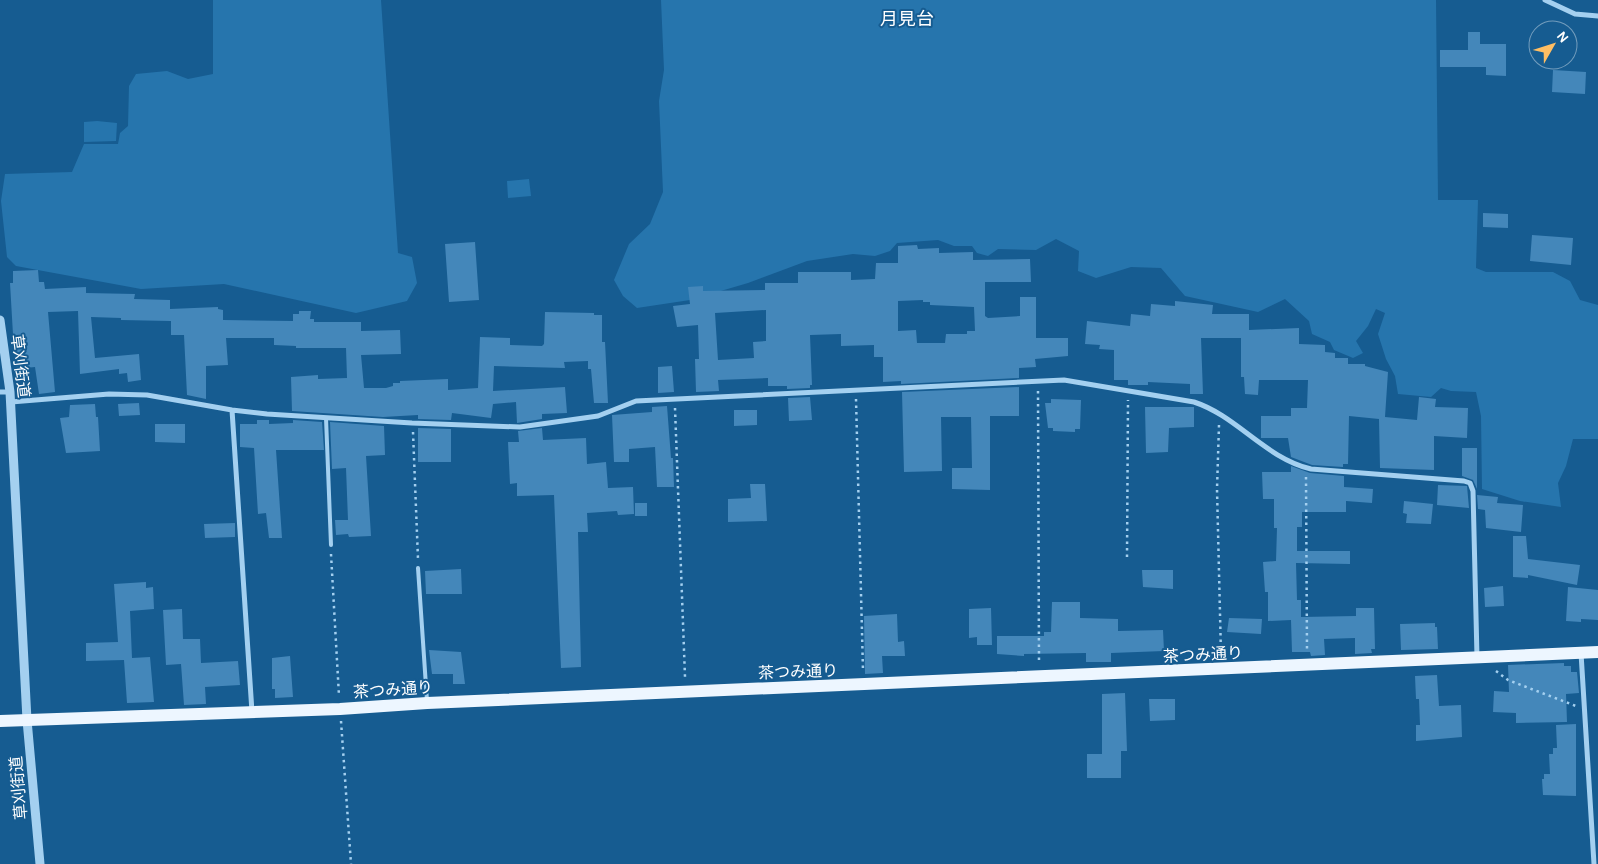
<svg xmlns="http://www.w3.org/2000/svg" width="1598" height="864" font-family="Karla,'Noto Sans JP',sans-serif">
  <rect width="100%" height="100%" fill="#165c91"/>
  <!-- green -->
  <path fill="#2675ad" d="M213,0H381L398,253L412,257L417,283L407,301L356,313L224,284L141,289L16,266L7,257L1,201L5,174L72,172L84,144H118L120,133L128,126L129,86L136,74L167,71L188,79L213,74Z
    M661,0H1436L1438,200H1478L1476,268L1486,272H1553L1570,281L1580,300L1598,305V439H1573L1566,466L1558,483L1561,507L1520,501L1482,489L1481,416L1476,392L1451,391L1441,388L1431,397L1398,394L1395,376L1386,359L1378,334L1385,313L1376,309L1368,326L1356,341L1363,353L1353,358L1334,350L1330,342L1312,334L1309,321L1285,299L1258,312L1185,296L1161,268L1131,267L1096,278L1078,271L1079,251L1056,239L1036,250L998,249L988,256L977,253L972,246H954L938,240L897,243L890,251L875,256L853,254L807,261L748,283L690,300L637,308L623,296L614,280L629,244L650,224L663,192L659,101L664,70Z
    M97,121L117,123L116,141L84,142V122Z
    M529,179L531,196L508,198L507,181Z"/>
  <!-- building -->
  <path fill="#4487ba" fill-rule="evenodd" d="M1468,32H1480V44H1506V76L1486,75V67H1440V50H1468Z
    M1553,70L1586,72L1585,94L1552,92Z
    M1483,213L1508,214V228L1483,227Z
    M1532,235L1573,238L1571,265L1530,261Z
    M475,242L479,300L449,302L445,244Z
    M917,245L918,249L939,248V253L973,252V260L1030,259L1031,282H985V316L988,318L1020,316V297H1036V338H1068V356L1035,359L1036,367L1019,368V378L901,384V381L883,382V357H874V345L841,346V334L810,335L812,385H810V388L787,389V386H768V378L718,380L719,391L696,392L695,359H699L698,325L677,327L673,306L690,304L688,287L703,286V291L765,290V283H798V272H851V280L875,279L876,263H898V246ZM923,300V302H930V305L974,307L975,331H967V334H946L945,343H917L916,330L898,331V301ZM766,310V341L753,342L754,358L718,360L715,313Z
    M38,270L39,282H44L45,289L86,287V293L135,294L134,299L170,300V309L218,307V309L223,310V320L293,321V314H299V311H311L310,319H314V322H361V331L400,330L401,354L361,355L364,388H386L393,386V383H400V381L448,379V390L478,388L480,337L510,338V345L542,346L544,344L545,312L594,313V315H602V342H605L608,403H594L591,369H588V361L564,362L565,368L494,366L493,391L565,387L567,413L542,414V419L517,423L516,402L493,404L491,418L452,413L451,420L418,419V415L383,417L292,411L291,377L318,375V379L347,378L346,348H296V346L274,345V338H226L228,365L206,366V399L187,395L184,335H171V321L121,320V318L91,317L95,358L139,354L141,380L128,382L127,373L119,374V369L80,374L78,311L48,312L55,392L39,394L35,367L15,369L10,283H13V271Z
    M1175,301L1213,305L1212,314H1249V330L1299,328V344L1325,345V352L1335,353V358H1348V364H1365V366L1388,372L1385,417L1417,420L1419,397L1436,399L1435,407L1468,408L1467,438L1434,436V470L1380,468L1379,419L1349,416L1348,464H1343V467L1312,465L1291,457L1288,438H1261V416H1291V408H1307L1308,380H1259L1258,395L1245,394L1244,377H1241V338H1201L1203,394H1190V384L1148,382V385H1128V380H1114V350L1099,349L1100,345L1085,344L1087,321L1130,326L1131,314L1150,316L1151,304L1175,306Z
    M672,366L674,392L658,393V367Z
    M1019,387V416H990V490L952,489V468H972L971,417H941L942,471L904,472L902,392Z
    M810,397L812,420L789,421L788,398Z
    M1051,399L1081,400L1080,429H1075V432L1053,431V428H1048L1045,403H1051Z
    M139,403L140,415L119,416L118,404Z
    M95,404L96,417H98L100,451L66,453L60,418L69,417L70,405Z
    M667,406L671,458H673L674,487H657L655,447L629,449V462H614L612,415L652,412V407Z
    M1145,407H1194V427L1169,428L1168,452L1146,453Z
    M734,410H757V425L734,426Z
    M257,420H269V424L293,423V420L322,422L324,450H276L282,538H269L266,513L258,514L254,448L240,447V424H257Z
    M330,422L384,426L385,455L366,456L371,536L349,537L348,534L336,535L335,520H348L346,468L332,469Z
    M155,424H185V443L155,442Z
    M418,428L451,429V462H418Z
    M542,428L543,440L586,438L587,464L606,462L608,488L633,487L634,514L618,515L617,511L587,513L588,532H578L581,667L561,668L554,495L517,496V483L510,484L508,442H519L518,431Z
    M1462,448H1477V489L1473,480L1462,476Z
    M1291,466L1310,473L1344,476V487L1373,489L1372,503L1346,501V512H1302V527H1297V551H1350V564L1296,563L1297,600H1301V617L1356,616V608H1374L1375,649H1371L1372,653L1355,654V638L1324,639L1325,655L1311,656L1310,652H1292L1291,620L1268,621V592H1265L1263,562L1276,561L1277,528H1274V499H1263L1262,472H1291Z
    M750,484H765L767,521L728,522V499L751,498Z
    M1438,485L1467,486L1469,508L1437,505Z
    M1477,495L1498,497L1497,503L1523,505L1521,532L1486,528L1485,510L1478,509Z
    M1404,501L1433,504L1431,524L1406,523L1407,514L1403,513Z
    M635,503H647V516H635Z
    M235,523V537L205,538L204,524Z
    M1513,536H1526L1528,559L1580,565L1577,585L1528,575V578L1513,577Z
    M461,569L462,594H426L425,571Z
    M1142,570H1173V589L1143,587Z
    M146,582V588L153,587L154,609L130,611L132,658L150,657L154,702L127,703L124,660L86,661V643L118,642L114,584Z
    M1503,586L1504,606L1485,607L1484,588Z
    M1568,587L1598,590V620L1581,619V622L1566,621Z
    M1052,602H1080V618L1118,619V631L1163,630L1164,651L1111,653V662H1086V653L1024,654V656L997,654V636H1044V632H1051Z
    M991,608L992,645H977V637L969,638V609Z
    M182,609L183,639H200L201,663L238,661L240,685L205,687L206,704L184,705L181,664L166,665L163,610Z
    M897,614L898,642L904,641L905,656H882L883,673L865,674L864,616Z
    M1229,618L1262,619L1261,634L1227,632Z
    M1435,623V627H1437L1438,649L1401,650L1400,624Z
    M429,650L461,652L465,684H453V674H432Z
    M290,656L293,697L275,698V689H272V658Z
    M1564,663V666H1571V672H1577L1579,693L1566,694L1567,722L1516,723V713L1493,712L1494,691L1509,692L1508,665Z
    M1437,675L1439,706L1461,705L1462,737L1416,741V725H1420L1419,699H1416L1415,676Z
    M1125,693L1127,751H1121V778H1087V754H1102V694Z
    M1149,699H1175V720L1150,721Z
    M1576,724V796L1543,795L1542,779H1544V774H1550L1549,754H1553V748H1557L1556,725Z"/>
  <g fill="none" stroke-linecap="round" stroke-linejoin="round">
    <!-- path -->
    <path stroke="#a4d0f0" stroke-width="2.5" stroke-dasharray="2.5 4" stroke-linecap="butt" d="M1038,391L1039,663
      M856,399L863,671
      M675,408L685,677
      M1219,425L1217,489L1221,655
      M413,432L418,559
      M1306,477L1307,651
      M331,554L339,696
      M1127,557L1128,400
      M1496,671L1508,680L1576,706
      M341,721L351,864"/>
    <!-- service -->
    <path stroke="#a4d0f0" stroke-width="4" d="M326,418L331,545
      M418,568L427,701"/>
    <!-- minor -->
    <path stroke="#a4d0f0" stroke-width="5" d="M1545,0L1575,14L1598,16
      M0,392H10
      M11,402L109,394L147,395L232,410L267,414L412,423L520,427L598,416L636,401L1064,380L1194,402C1237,416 1265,458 1311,469L1464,481L1470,483L1473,491L1477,657
      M232,410L252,712
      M1581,653L1594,864"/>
    <!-- tertiary -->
    <path stroke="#a4d0f0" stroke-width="9" d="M0,320L10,392L27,720L40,864"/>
    <!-- primary -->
    <path stroke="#edf6ff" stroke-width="12" d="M0,721L340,709L427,703L1598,652"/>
  </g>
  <g text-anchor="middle" stroke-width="4" stroke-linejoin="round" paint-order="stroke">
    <!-- street labels -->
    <g font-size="16" fill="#fff" stroke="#165c91">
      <text transform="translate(21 366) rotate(83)" y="6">草刈街道</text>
      <text transform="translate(1203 654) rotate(-3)" y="6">茶つみ通り</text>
      <text transform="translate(798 671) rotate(-2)" y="6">茶つみ通り</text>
      <text transform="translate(393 689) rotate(-4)" y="6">茶つみ通り</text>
      <text transform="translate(18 788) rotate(-95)" y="6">草刈街道</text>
    </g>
    <!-- neighbourhood labels -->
    <g font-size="18" fill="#fff" stroke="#165c91">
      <text x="907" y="25">月見台</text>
    </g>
  </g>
  <!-- north arrow -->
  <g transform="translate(1553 45) rotate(51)"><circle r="24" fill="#165c91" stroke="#739dbd"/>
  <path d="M0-4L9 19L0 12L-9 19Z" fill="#ffbe63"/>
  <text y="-8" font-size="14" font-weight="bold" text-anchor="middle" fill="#ffffff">N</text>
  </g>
</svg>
